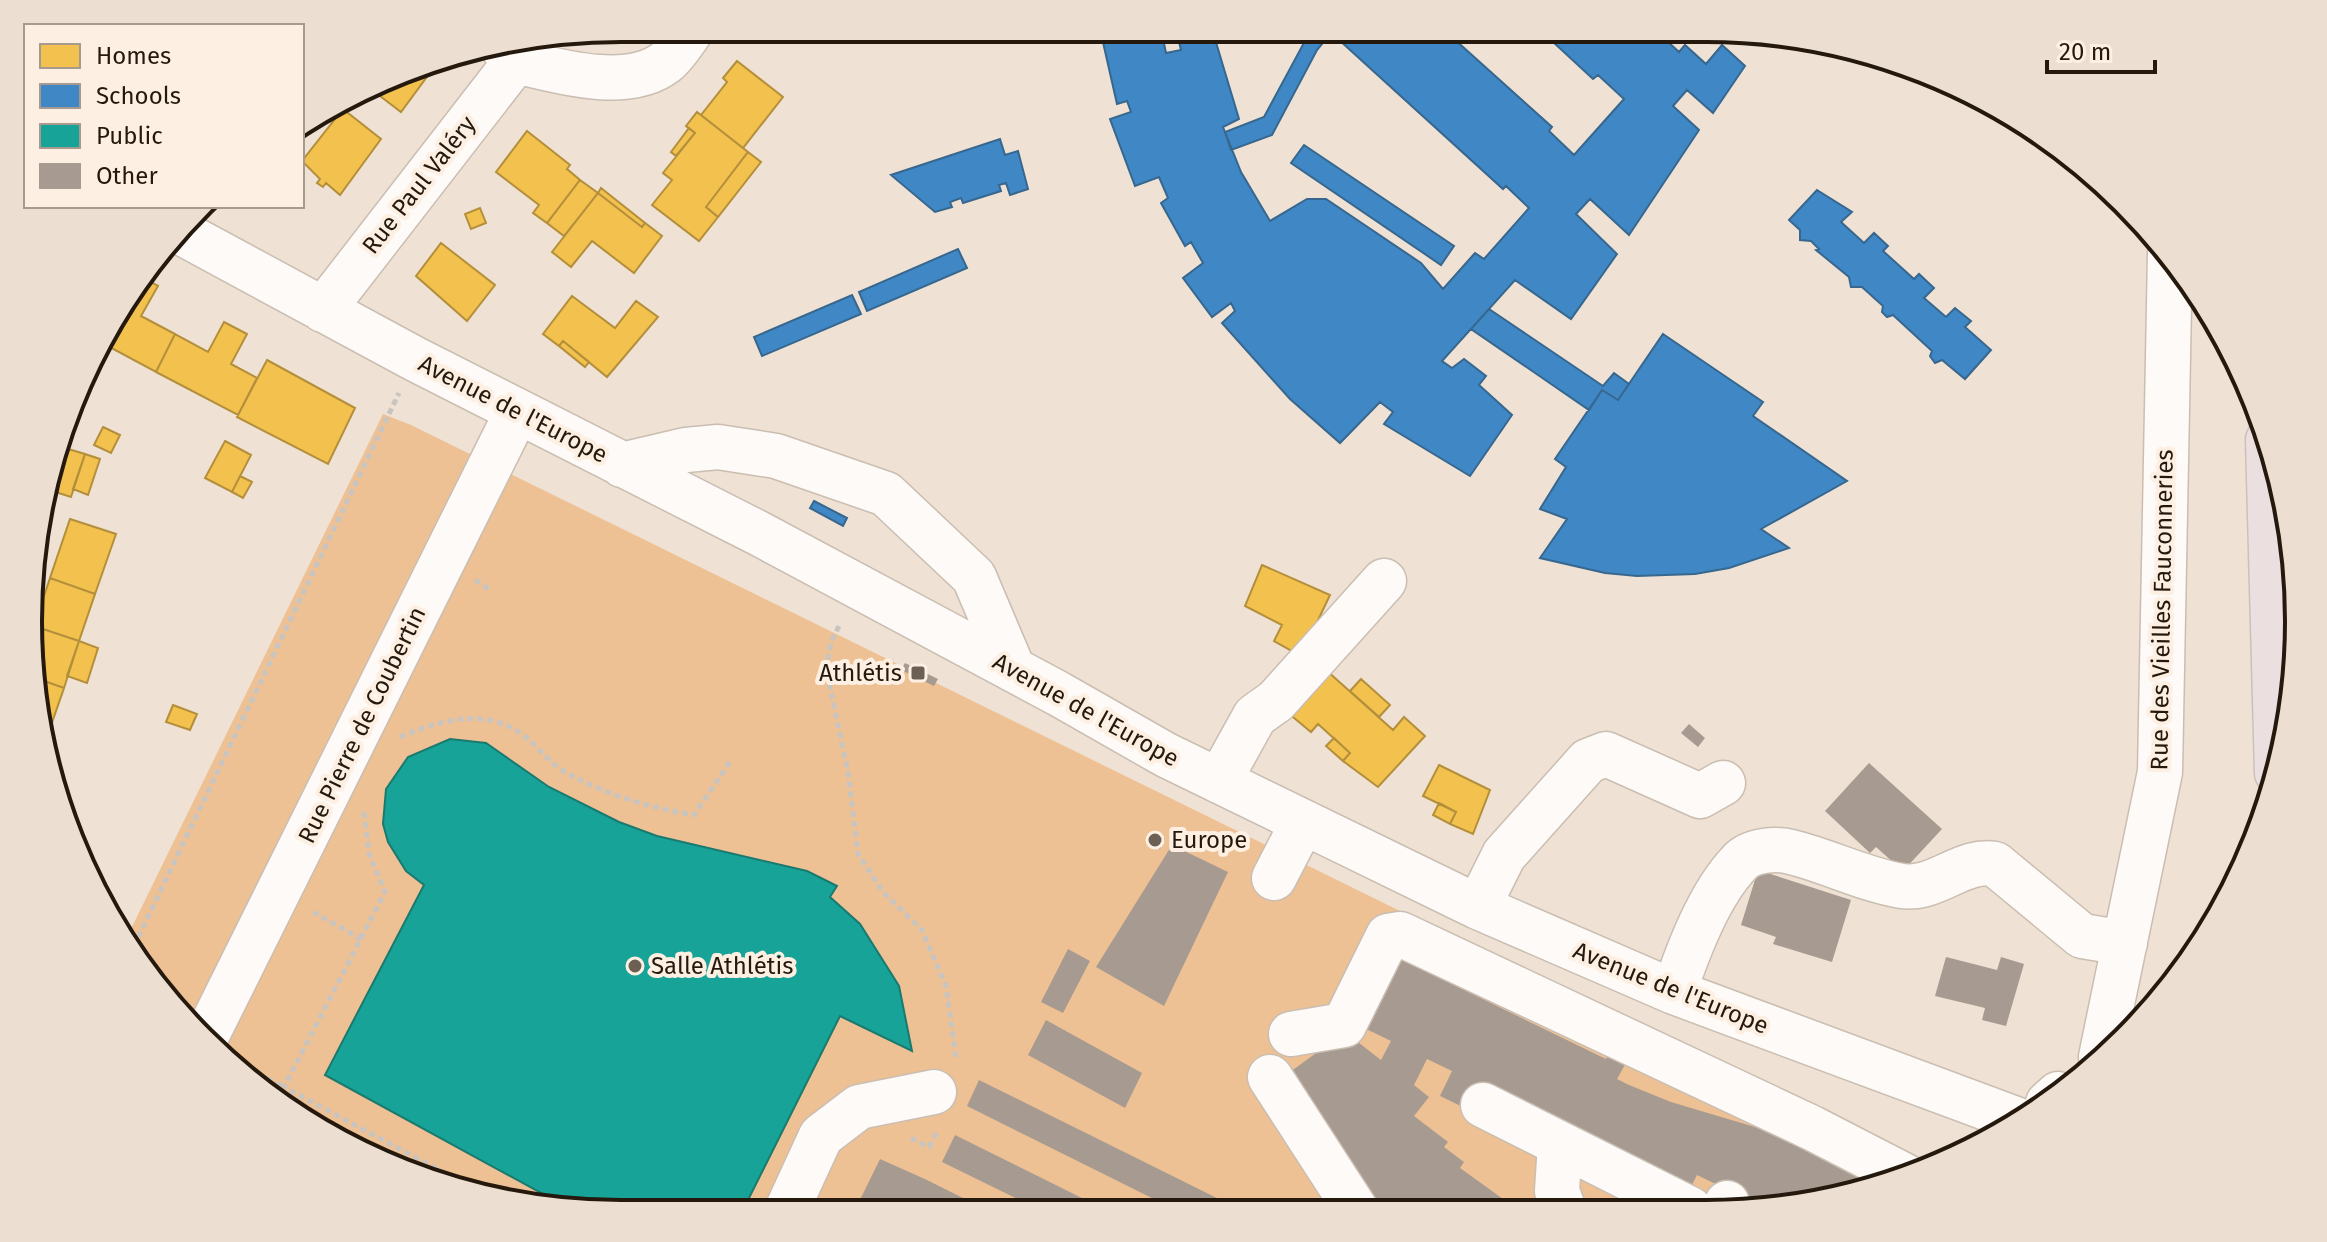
<svg xmlns="http://www.w3.org/2000/svg" width="2327" height="1242" font-family="'Fira Sans',sans-serif">
  <rect width="100%" height="100%" fill="#efe1d3"/>
  <!-- green -->
  <path fill="#eec195" d="M383,414L411,425L1925,1169L1897,1182L1783,1209L583,1213L467,1194L325,1135L175,1012L128,935Z"/>
  <!-- homes -->
  <path fill="#f2c14e" stroke="#b48f3b" stroke-width="2" d="M737,61L783,97L743,148L701,115L727,82L723,78Z
    M423,63L432,70L401,112L372,90Z
    M343,109L381,139L340,195L326,183L323,187L317,183L320,179L302,161Z
    M697,112L748,152L706,207L718,217L699,241L652,205L672,180L663,173L695,133L686,126Z
    M689,128L695,133L676,156L671,152Z
    M527,131L570,165L567,169L580,180L547,223L533,213L539,205L496,172Z
    M748,152L761,162L718,217L706,207Z
    M580,180L598,193L564,236L547,223Z
    M601,188L645,223L642,227L598,193Z
    M598,193L642,227L645,223L662,236L634,273L592,241L571,267L552,252Z
    M480,208L486,223L471,229L465,214Z
    M441,243L495,285L467,321L416,276Z
    M142,277L158,286L141,316L175,334L156,372L104,344L130,289Z
    M572,296L615,328L636,301L658,317L607,377L563,341L559,346L543,334Z
    M224,322L247,334L231,364L257,378L238,415L156,372L175,334L208,352Z
    M563,341L589,362L585,367L559,346Z
    M267,360L355,408L328,464L237,417Z
    M103,427L120,435L111,453L94,445Z
    M225,441L251,455L232,492L205,478Z
    M58,446L85,454L71,497L46,489L48,468Z
    M85,454L100,459L88,495L73,489Z
    M240,476L252,482L243,498L232,492Z
    M70,519L116,534L95,594L50,578Z
    M1262,565L1330,595L1301,656L1274,641L1282,625L1245,606Z
    M50,578L95,594L79,641L34,626Z
    M34,626L79,641L64,688L33,677L29,660Z
    M79,641L98,648L87,683L67,676Z
    M1326,670L1393,730L1404,717L1425,736L1378,787L1343,761L1350,753L1318,724L1311,732L1288,713Z
    M33,677L64,688L48,734L46,733Z
    M1361,679L1390,705L1379,717L1350,691Z
    M173,705L197,714L190,730L166,722Z
    M1334,738L1350,753L1343,761L1326,746Z
    M1439,765L1490,790L1473,834L1450,824L1456,812L1423,796Z
    M1439,803L1456,812L1450,824L1433,815Z"/>
  <!-- schools -->
  <path fill="#3f88c5" stroke="#37678e" stroke-width="2" d="M1100,29H1161L1166,53L1181,50L1176,29H1212L1239,119L1223,127L1241,172L1270,221L1307,199H1326L1421,263L1443,289L1475,253L1484,259L1529,208L1506,186L1503,189L1327,29H1443L1552,127L1549,131L1574,155L1624,99L1598,75L1593,79L1539,29H1654L1679,52L1685,45L1706,64L1722,45L1745,66L1713,113L1687,90L1673,106L1699,130L1629,235L1590,199L1576,214L1617,254L1571,319L1515,280L1442,361L1452,368L1464,359L1486,376L1479,385L1512,415L1470,476L1384,424L1393,412L1380,402L1340,443L1290,399L1222,323L1235,311L1231,303L1212,317L1183,278L1203,263L1191,242L1185,246L1161,203L1168,198L1159,177L1135,186L1110,119L1131,112L1127,101L1117,104Z
    M1315,29H1326L1331,33L1317,50L1272,135L1231,150L1225,132L1264,117L1306,39Z
    M1000,139L1005,155L1018,151L1028,189L1010,195L1006,183L999,185L1001,191L963,203L961,198L950,202L952,207L935,212L891,175Z
    M1304,145L1454,246L1441,265L1291,163Z
    M1817,190L1852,212L1841,222L1864,243L1874,233L1888,246L1883,251L1914,279L1919,274L1934,288L1924,298L1946,317L1955,308L1971,321L1965,327L1991,350L1965,379L1942,360L1935,363L1930,356L1932,351L1893,315L1887,317L1882,312L1883,306L1862,287H1851L1849,277L1816,250L1819,249L1811,241L1800,240V230L1789,220Z
    M958,249L967,268L867,311L859,292Z
    M852,295L861,314L762,356L754,337Z
    M1489,309L1603,386L1614,373L1629,384L1618,400L1602,390L1589,410L1471,329Z
    M1663,334L1763,402L1753,416L1847,481L1761,529L1789,548L1729,568L1695,574L1637,576L1605,573L1540,558L1567,519L1540,509L1566,467L1555,459L1602,390L1618,400Z
    M814,501L847,518L843,526L810,508Z"/>
  <!-- public -->
  <path fill="#17a398" stroke="#1b7a6f" stroke-width="2" d="M450,739L486,743L549,787L619,822L657,836L807,871L837,886L830,897L860,924L899,986L912,1051L840,1016L742,1212L574,1211L325,1075L424,885L406,871L388,842L383,824L386,789L408,757Z"/>
  <!-- building -->
  <path fill="#a79a90" d="M905,663L938,679L934,686L901,670Z
    M1689,724L1705,738L1698,747L1681,733Z
    M1869,763L1942,829L1903,871L1876,847L1870,853L1825,811Z
    M1152,831L1165,839L1160,849L1146,840Z
    M1172,845L1228,872L1164,1006L1096,967Z
    M1758,870L1851,900L1832,962L1773,944L1776,937L1741,925Z
    M1068,949L1090,961L1063,1013L1041,1002Z
    M1390,954L1606,1059L1611,1050L1628,1059L1617,1079L1629,1085L1671,1102L1765,1130L1807,1147L1880,1186L1783,1209H1757L1759,1205L1697,1175L1686,1197L1577,1132L1477,1083L1465,1108L1440,1096L1452,1071L1427,1059L1414,1085L1429,1097L1414,1116L1448,1142L1444,1147L1464,1162L1460,1168L1510,1204L1509,1210H1382L1353,1189L1290,1072L1345,1032L1381,1060L1391,1041L1356,1024Z
    M1946,957L1997,970L2001,957L2024,964L2006,1026L1982,1020L1985,1008L1935,996Z
    M1046,1020L1142,1073L1125,1108L1028,1055Z
    M979,1080L1243,1211H1178L967,1106Z
    M955,1135L1108,1211H1042L942,1162Z
    M880,1159L927,1180L989,1211L854,1212Z"/>
  <g fill="none" stroke-linecap="round" stroke-linejoin="round">
    <defs>
      <path id="minor" d="M516,61C557,71 628,92 666,62C676,54 685,39 693,28
        M182,233L415,359L760,534L1059,694L1166,755L1478,907L1674,992L2021,1121
        M323,310L516,61L503,48
        M622,465L686,450L718,447L776,456L886,494L974,577L1013,669
        M1219,781L1255,716L1276,701L1384,581
        M1274,878L1303,822
        M1478,907L1504,855L1588,761L1606,754L1700,796L1723,783
        M1674,992C1688,951 1709,894 1740,862C1751,850 1776,848 1791,852C1828,861 1865,880 1902,886C1936,891 1962,858 1995,864L2082,936L2125,943
        M1291,1034L1344,1025L1388,936L1400,934L1812,1128L1907,1177
        M206,1037L517,412
        M2101,1057L2160,772L2170,253
        M1270,1077L1356,1210
        M2048,1103L2058,1094
        M1483,1105L1690,1209
        M1560,1144L1557,1191L1564,1210
        M1724,1209L1727,1203
        M786,1212L821,1136L859,1107L934,1092"/>
      <path id="highway" d="M2268,440L2277,773"/>
    </defs>
    <!-- minor casing -->
    <use href="#minor" stroke="#cabeb2" stroke-width="47"/>
    <!-- highway casing -->
    <use href="#highway" stroke="#cac2ba" stroke-width="47"/>
    <!-- path -->
    <path stroke="#cac4bf" stroke-width="5" stroke-dasharray="6 4" stroke-linecap="butt" d="M475,580L489,589
      M839,626L831,642L826,668L848,772L858,854L883,892L922,930L946,986L956,1058
      M400,737C440,720 486,707 523,735C538,746 549,763 565,772C604,794 650,808 694,815L732,759
      M364,812L369,854L385,892L284,1087L489,1197
      M313,912L361,939
      M134,946L399,393
      M240,1065L284,1087
      M911,1138L929,1147L937,1132"/>
    <!-- minor -->
    <use href="#minor" stroke="#fdfaf8" stroke-width="44"/>
    <!-- highway -->
    <use href="#highway" stroke="#ecdfe0" stroke-width="44"/>
  </g>
  <!-- markers -->
  <g fill="#6c5f53" stroke="#fdf0e3" stroke-width="3">
    <rect x="910" y="665" width="16" height="16" rx="4"/>
    <circle cx="1155" cy="840" r="8"/>
    <circle cx="635" cy="966" r="8"/>
  </g>
  <g text-anchor="middle" stroke-width="8" stroke-linejoin="round" paint-order="stroke">
    <!-- street labels -->
    <g font-size="24" fill="#25190e" stroke="#fdf0e3">
      <text transform="translate(419 185) rotate(-52)" y="8">Rue Paul Valéry</text>
      <text transform="translate(513 409) rotate(27)" y="8">Avenue de l'Europe</text>
      <text transform="translate(2162 610) rotate(-89)" y="8">Rue des Vieilles Fauconneries</text>
      <text transform="translate(1086 710) rotate(29)" y="8">Avenue de l'Europe</text>
      <text transform="translate(362 725) rotate(-64)" y="8">Rue Pierre de Coubertin</text>
      <text transform="translate(1671 988) rotate(22)" y="8">Avenue de l'Europe</text>
    </g>
    <!-- poi labels -->
    <g font-size="24" fill="#25190e" stroke="#fdf0e3" text-anchor="start">
      <text x="902" y="681" text-anchor="end">Athlétis</text>
      <text x="1171" y="848">Europe</text>
      <text x="651" y="974">Salle Athlétis</text>
    </g>
  </g>
  <!-- crop -->
  <path d="M0 0H2327V1242H0ZM621 42H1706A579 579 0 0 1 2285 621V621A579 579 0 0 1 1706 1200H621A579 579 0 0 1 42 621V621A579 579 0 0 1 621 42Z" fill="#ecdfd2" fill-rule="evenodd"/>
  <path fill="none" stroke="#25190e" stroke-width="4" d="M621 42H1706A579 579 0 0 1 2285 621V621A579 579 0 0 1 1706 1200H621A579 579 0 0 1 42 621V621A579 579 0 0 1 621 42Z"/>
  <!-- legend -->
  <rect x="24" y="24" width="280" height="184" fill="#fdf0e3" stroke="#a79a8e" stroke-width="2"/>
  <rect x="40" y="44" width="40" height="24" fill="#f2c14e" stroke="#a79a8e" stroke-width="2"/>
  <text x="96" y="64" font-size="24" fill="#25190e">Homes</text>
  <rect x="40" y="84" width="40" height="24" fill="#3f88c5" stroke="#a79a8e" stroke-width="2"/>
  <text x="96" y="104" font-size="24" fill="#25190e">Schools</text>
  <rect x="40" y="124" width="40" height="24" fill="#17a398" stroke="#a79a8e" stroke-width="2"/>
  <text x="96" y="144" font-size="24" fill="#25190e">Public</text>
  <rect x="40" y="164" width="40" height="24" fill="#a79a90" stroke="#a79a8e" stroke-width="2"/>
  <text x="96" y="184" font-size="24" fill="#25190e">Other</text>
  <!-- scale -->
  <path d="M2047 60v12h108v-12" fill="none" stroke="#25190e" stroke-width="4"/>
  <text x="2059" y="60" font-size="24" fill="#25190e" stroke="#fdf0e3" stroke-width="6" paint-order="stroke">20 m</text>
</svg>
